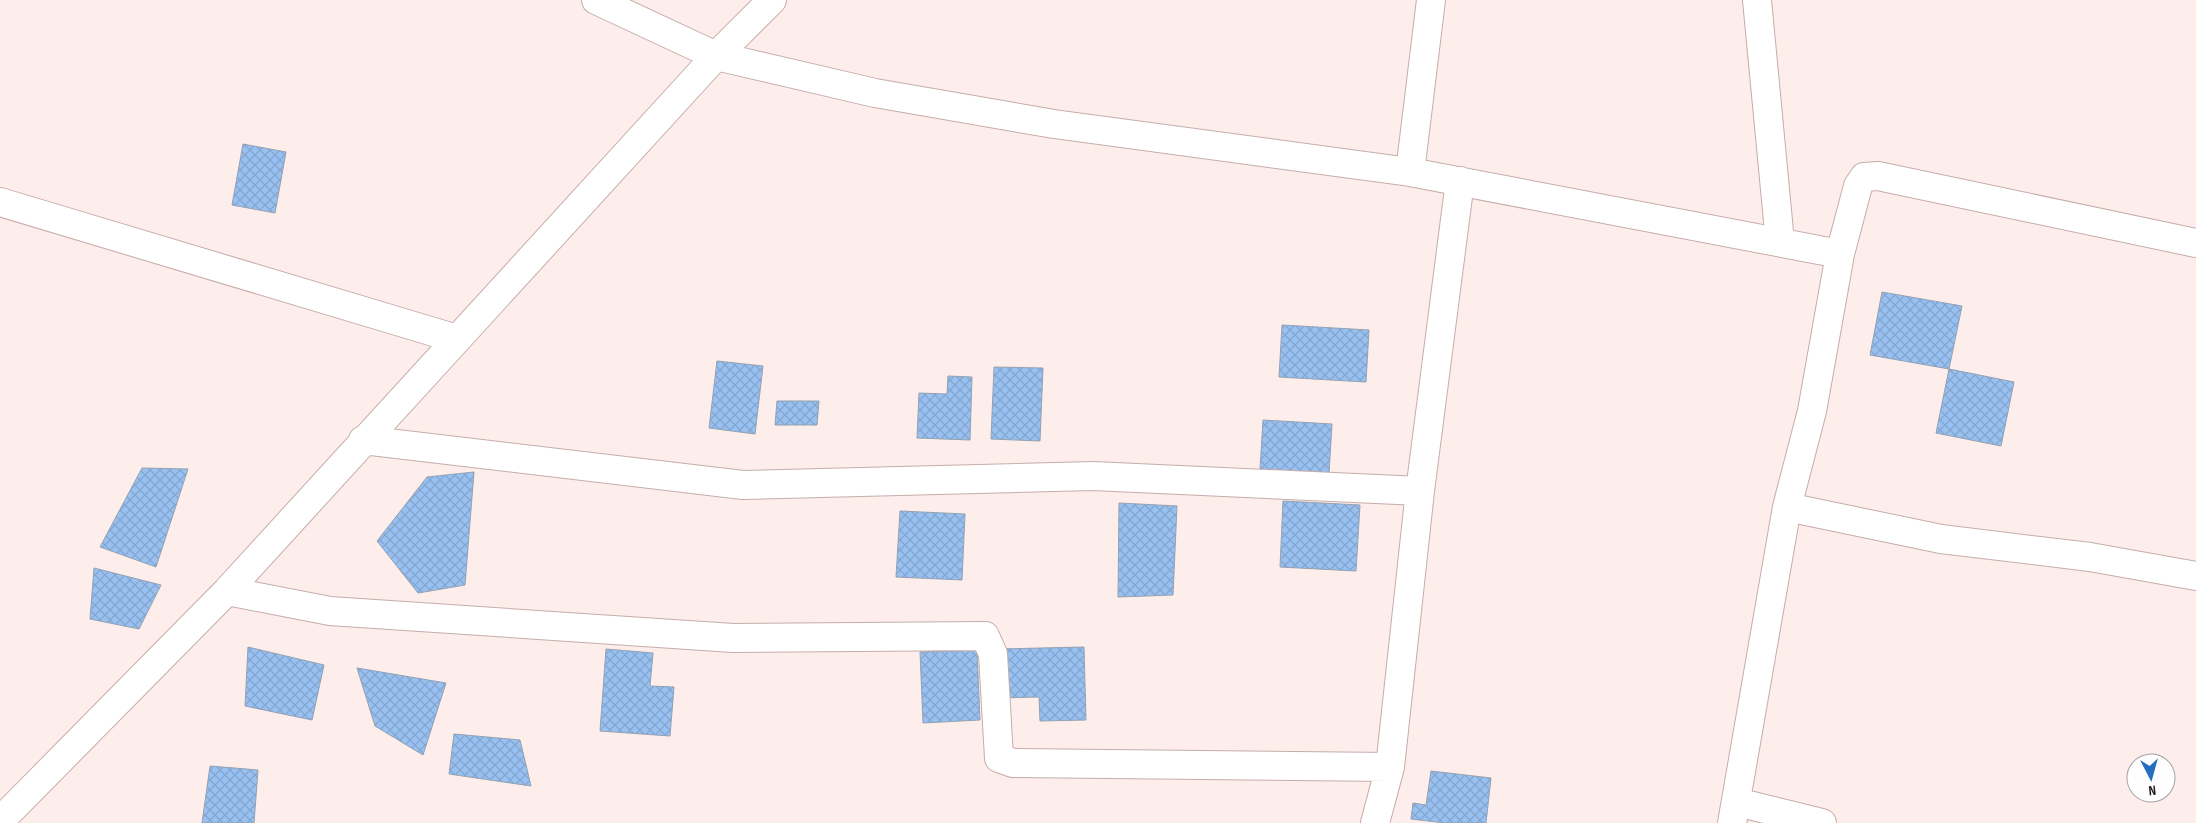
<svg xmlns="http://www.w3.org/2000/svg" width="2196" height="823" font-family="'Sofia Sans Condensed',sans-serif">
  <defs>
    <pattern id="building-cross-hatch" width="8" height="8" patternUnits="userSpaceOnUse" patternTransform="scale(1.25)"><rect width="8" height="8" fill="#98c1f2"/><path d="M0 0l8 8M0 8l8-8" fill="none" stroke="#83a5cf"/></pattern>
  </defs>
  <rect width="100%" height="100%" fill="#fdedeb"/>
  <!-- building -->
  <path fill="url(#building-cross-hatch)" stroke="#93a1b2" d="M243,144L286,152L275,213L232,205Z
    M1882,292L1962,306L1949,369L1870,355Z
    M1282,325L1369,330L1366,382L1279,377Z
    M717,361L763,366L755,434L709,428Z
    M994,367L1043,368L1040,441L991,439Z
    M1949,369L2014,382L2001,446L1936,433Z
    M948,376L972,377L970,440L917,438L919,393L947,394Z
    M777,401H819L817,425H775Z
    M1263,420L1332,424L1329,474L1260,469Z
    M142,468L188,469L156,567L100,547Z
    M474,472L465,585L418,593L377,541L427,477Z
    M1283,501L1360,505L1356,571L1280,567Z
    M1119,503L1177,506L1173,595L1118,597Z
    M900,511L965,514L962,580L896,577Z
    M94,568L161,585L139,629L90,619Z
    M248,647L324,665L312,720L245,706Z
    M1084,647L1086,720L1040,721L1039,697L1000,698L999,649Z
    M606,649L653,653L650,686L674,687L670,736L600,731Z
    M977,650L980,720L923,723L920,652Z
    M357,668L446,683L423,755L375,726Z
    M454,734L520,740L531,786L449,774Z
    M210,766L258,770L254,823H202Z
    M1431,771L1491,778L1486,823H1445L1411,819L1413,803L1426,805Z"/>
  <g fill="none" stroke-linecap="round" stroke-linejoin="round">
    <defs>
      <path id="street" d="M596,0L716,56L875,93L1054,124L1410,172L1840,254L1812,411L1787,507L1732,823
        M1757,0L1780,242
        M1410,172L1431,0
        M0,202L457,339
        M1840,254L1858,186L1864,177L1878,176L2196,243
        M363,440L743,485L1093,476L1420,491
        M1787,507L1941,539L2090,557L2196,576
        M227,591L330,611L733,638L985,636L993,654L999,758L1013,763L1390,767
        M1737,802L1822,823
        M0,821L227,591L716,56L772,0
        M1375,823L1390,767L1420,491L1460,181"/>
    </defs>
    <!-- street casing -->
    <use href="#street" stroke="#c6adaa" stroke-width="30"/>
    <!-- street -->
    <use href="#street" stroke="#fff" stroke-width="28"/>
  </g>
  <!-- north arrow -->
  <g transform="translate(2151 778) rotate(174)"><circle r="24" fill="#fefefe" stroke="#a6a2a2"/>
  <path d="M0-4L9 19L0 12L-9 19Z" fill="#236fbe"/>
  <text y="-8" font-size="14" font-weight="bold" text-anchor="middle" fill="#211817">N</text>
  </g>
</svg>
